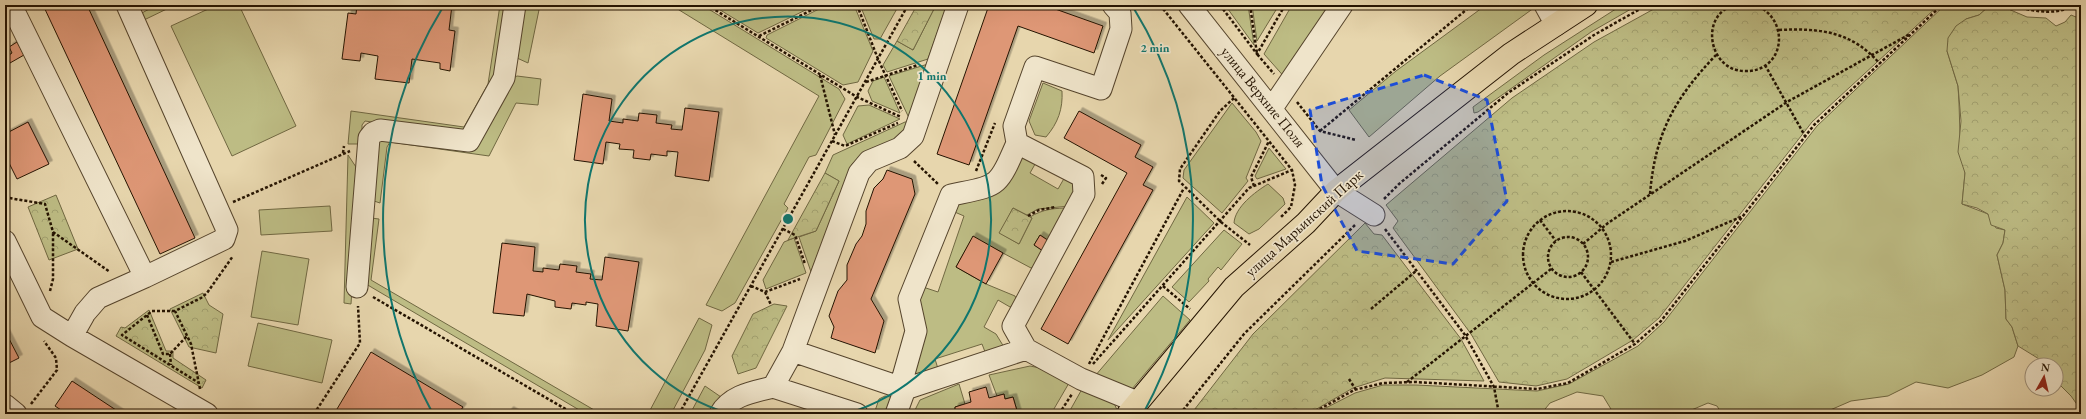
<svg xmlns="http://www.w3.org/2000/svg" width="2086" height="419" font-family="'EB Garamond',serif">
  <defs>
    <pattern id="forest-crowns" width="20" height="18" patternUnits="userSpaceOnUse"><rect width="20" height="18" fill="#bdbc84"/><path d="M2 6a3 3 0 1 1 6 0M12 15a3 3 0 1 1 6 0" fill="none" stroke="#a2a170"/></pattern>
    <filter id="shadow"><feDropShadow dx="3.5" dy="-3.5" stdDeviation="0" flood-color="#0004"/></filter>
  </defs>
  <rect width="100%" height="100%" fill="#e7d6ad"/>
  <filter id="stains"><feTurbulence type="fractalNoise" baseFrequency=".005" numOctaves="4"/><feColorMatrix values="0 0 0 0 .2 0 0 0 0 .09 0 0 0 0 .02 0 0 0 .5 -.17"/></filter>
  <radialGradient id="worn" r=".72"><stop offset=".6" stop-color="#630" stop-opacity="0"/><stop offset="1" stop-color="#630" stop-opacity=".3"/></radialGradient>
  <!-- grass -->
  <path fill="#bdbc84" stroke="#706842" d="M157,5H175L144,20L138,15Z
    M217,5H239L296,126L232,156L171,26Z
    M500,5H509L499,75L472,129L457,135L365,121L362,125V144H348L351,111L464,127L488,84Z
    M523,5H540L528,63L517,58Z
    M671,5H702L839,89L845,99L816,155L809,157L784,204L788,208L735,303L722,311L706,305L819,96Z
    M712,5H816L758,33Z
    M827,5H854L873,51L858,82L843,85L766,38L767,35Z
    M860,5H899L880,39H874Z
    M936,5H947L928,59L887,72L883,65L897,41L913,50Z
    M1225,5H1248L1254,45Z
    M1252,5H1279L1257,41Z
    M1292,5H1330L1287,80L1264,54Z
    M1486,5H1538L1440,76L1369,137L1349,110L1396,71Z
    M1622,5H1638L1591,32L1478,112L1474,113L1473,107L1544,55Z
    M1945,5H1986L1987,8L1979,15L1966,19L1947,51L1958,86L1959,103L1960,135L1965,173L1962,204L1988,214L1996,228L2005,230L2003,243L1997,255L2005,290L2006,319L2012,327L2018,346L2014,357L1982,375L1948,388L1916,382L1888,396L1851,401L1821,414H1722L1717,406L1708,403L1682,414H1614L1603,396L1577,392L1550,403L1541,414H1314L1355,393L1383,385H1416L1537,391L1569,384L1638,346L1664,322L1817,126Z
    M2017,5H2069L2045,11Z
    M928,64L909,118L889,76Z
    M517,76L541,79L538,105L516,103L489,156L390,142L387,147L380,203L374,201L376,146L380,141L472,149L513,78Z
    M884,77L900,113L872,101L868,91L873,81Z
    M1043,83L1062,91C1063,109 1058,123 1046,137L1035,135L1029,121Z
    M1232,103L1256,132L1261,141L1246,178L1248,181L1222,213L1183,178L1184,170Z
    M869,105L900,119L847,144L843,135L858,106Z
    M905,122H909L901,141L862,155L852,164L811,272L799,237L816,231L839,181L825,173L833,155Z
    M1269,148L1286,169L1257,179L1255,176Z
    M1019,150L1038,159L1030,173L1058,189L1066,175L1077,190L1070,206L1038,209L1027,215L1013,208L1000,233L1019,244L1032,218L1030,217C1043,209 1055,208 1070,208L1049,241L1040,235L1034,245L1043,251L1035,266L1031,268L973,237L956,267L986,284L1015,296L1018,303L1010,307L998,300L984,327L996,334L1007,352L987,357L982,344L935,359L939,372L919,378L912,367L915,300L923,287L938,292L964,216L950,210L961,196Z
    M348,155L356,167L359,183L351,304L344,303Z
    M1268,184L1283,198L1285,204L1259,229L1249,234L1234,223C1235,207 1255,192 1268,184Z
    M1187,197L1214,223L1108,340Z
    M330,206L332,231L261,235L259,210Z
    M371,218L379,219L371,280L601,414H586L366,284Z
    M1224,230L1242,244L1221,270L1218,267L1208,279L1209,281L1189,302L1172,287Z
    M794,238L806,273L766,289L763,280L784,242Z
    M262,251L309,259L298,325L251,317Z
    M1163,296L1190,320L1132,389L1095,376Z
    M699,318L712,325L705,350L671,414H648Z
    M258,323L332,340L322,383L248,366Z
    M1030,366L1040,368L1069,383L1051,414H1018L1013,397L1005,399L1004,394L997,396L989,375Z
    M959,384L965,404L955,407V412L948,414H913L920,400Z
    M705,386L721,397L711,414H690Z
    M1082,389L1114,403L1117,410L1113,414H1068Z
    M885,396L891,397L893,402L889,413L883,414L875,411L879,399Z"/>
  <!-- forest -->
  <path fill="url(#forest-crowns)" stroke="#706842" d="M917,5H936L913,50L897,41Z
    M1661,5H1939L1812,122L1659,318L1633,340L1567,379L1536,386L1499,382L1471,334L1393,228L1398,221L1386,205L1512,98L1594,42Z
    M1986,5H1999L2027,17L2046,18L2056,26L2065,22L2071,15L2081,19V410L2071,396L2056,381V365H2046L2044,362L2018,346L2012,327L2006,319L2005,290L1997,255L2003,243L2005,230L1991,225L1988,214L1977,208L1962,204L1965,173L1958,152L1961,121L1958,86L1947,51L1948,38L1956,26L1966,19L1979,15L1987,8Z
    M825,173L839,181L816,231L788,240Z
    M56,195L78,249L49,260L28,207Z
    M1013,208L1032,218L1019,244L999,233Z
    M1365,223L1374,234L1382,235L1461,339L1484,381L1385,378L1353,388L1308,414H1191L1253,334Z
    M203,293L209,305L223,314L216,353L189,347L170,309Z
    M774,304L787,306L756,368L738,374L732,356L753,314Z
    M149,310L166,351H173V358L206,380L202,388L116,336L121,327L125,328Z"/>
  <!-- building -->
  <path fill="#de9776" stroke="#241301" filter="url(#shadow)" d="M43,5H87L195,238L160,254Z
    M357,5H452L449,30L455,31L450,71L440,69V63L412,59L409,83L375,79L378,56L361,53L360,61L342,59L348,13L356,14Z
    M989,5H1044L1103,26L1094,53L1018,26L969,165L937,154Z
    M17,42L24,55L10,63L6,57L12,53L9,47Z
    M583,94L612,99L609,121L623,123V119L638,121L639,113L657,115L656,123L672,125L671,129L682,130L685,108L719,112L709,181L675,176L678,152L667,151V156L651,154L650,160L633,158L634,150L619,149L620,144L606,142L603,164L574,160Z
    M1079,111L1141,145L1135,157L1153,167L1143,185L1153,190L1068,344L1041,329L1127,173L1064,138Z
    M28,122L49,164L17,179L5,155V134Z
    M887,170L912,179L915,194L871,299L884,321L875,353L831,338L834,327L829,316L838,291L847,280V265L856,244L862,236L866,224V211L874,188L883,179Z
    M1040,235L1049,241L1043,251L1034,245Z
    M973,236L1003,253L986,284L956,267Z
    M502,243L535,247L533,271L543,272V268L559,270L560,264L577,266L576,272L591,274L590,279L602,280L605,257L639,262L628,331L596,326L598,304L586,302V305L572,303L571,309L555,307V301L527,294L524,316L493,313Z
    M5,331L19,358L5,365Z
    M371,352L463,407L458,414H334Z
    M72,381L122,414H67L55,406Z
    M986,387L989,398L1004,394L1005,399L1013,397L1018,414H948L955,412V407L971,402L969,392Z
    M510,410L517,414H507Z"/>
  <g fill="none" stroke-linecap="round" stroke-linejoin="round">
    <defs>
      <path id="minor" d="M11,5L145,277L98,298L85,313L72,336L207,414
        M127,5L227,230L224,239L145,277
        M1189,5L1336,191L1374,215
        M1545,5L1556,25
        M1272,108L1342,5
        M1017,143L1014,126L1035,67L1101,89L1121,29L1120,13L1113,5
        M5,241L42,317L72,336
        M357,287L369,138L373,133L380,130L469,141L504,78L515,5
        M793,351L905,389L903,377L916,331L909,299L951,195C999,185 997,189 1017,143L1083,177L1084,194L1013,326L1026,349
        M773,387L857,414
        M5,405L16,414
        M720,414C731,395 753,392 773,387L793,351L859,173L869,161L900,148L913,136L958,5
        M896,414L905,389L1026,349L1081,379L1137,402"/>
      <path id="major" d="M1128,414L1234,287L1306,223L1336,191L1511,54L1586,5"/>
    </defs>
    <!-- minor casing -->
    <use href="#minor" stroke="#55442c" stroke-width="23"/>
    <!-- major casing -->
    <use href="#major" stroke="#241301" stroke-width="24"/>
    <!-- path -->
    <path stroke="#241301" stroke-width="2.5" stroke-dasharray="3 2" stroke-linecap="butt" d="M707,5L857,97L901,117
      M811,5L816,8
      M857,5L878,59L902,111
      M1160,5L1292,170L1295,185L1291,207L1281,217
      M1220,5L1257,54L1285,5
      M1250,5L1257,54L1274,74
      M1735,5C1699,14 1708,70 1744,71C1784,73 1792,21 1756,5
      M2012,5L2016,7C2035,11 2056,16 2074,5
      M1779,30C1819,28 1852,31 1880,64
      M759,36L822,5
      M1765,65L1805,136
      M820,75L835,135
      M866,82L918,65
      M1234,98L1220,111L1180,169L1179,181L1221,222L1250,245
      M1297,102L1320,131L1356,140
      M1320,131L1472,5
      M832,141L845,146L898,123
      M343,153L344,146
      M914,161L938,184
      M976,171L995,123
      M1101,175L1106,178L1102,184
      M1254,186L1251,177L1269,141
      M1650,194C1655,133 1675,98 1716,55
      M1384,199L1399,184L1508,93L1594,35L1647,5
      M5,200L9,198L45,204L53,232L110,272
      M233,202L350,151
      M1523 255a44 44 0 1 1 88 0a44 44 0 1 1-88 0Z
      M1028,216L1039,210L1056,207
      M1540,220L1556,241
      M783,229L795,235L805,264
      M1385,229L1465,335L1494,387L1499,414
      M1548 257a20 20 0 1 1 40 0a20 20 0 1 1-40 0Z
      M1583,244L1608,223L1787,102L1910,34
      M1611,262L1685,241L1743,216
      M1581,272L1635,344
      M751,286L765,292L800,279
      M1163,286L1190,309
      M50,291L53,279V232
      M765,292L771,305
      M373,297L574,414
      M1371,309L1416,271
      M175,311H152L122,335L199,383
      M147,315L163,354H170L187,336
      M170,354L171,365
      M1089,364L1184,188
      M1093,364L1249,188L1292,170
      M1349,379L1356,390
      M1407,382L1551,269
      M200,389L191,344L175,311L201,298L207,293L233,256
      M31,404L57,370L56,358L44,341
      M314,414L360,343L358,306
      M679,414L908,5
      M1059,414L1072,394
      M1180,414L1244,334L1355,225
      M1311,414L1354,390L1383,383L1415,382L1537,389L1568,383L1635,344L1661,321L1814,125L1942,5"/>
    <!-- minor -->
    <use href="#minor" stroke="#efe4ca" stroke-width="21"/>
    <!-- major -->
    <use href="#major" stroke="#e7d6ad" stroke-width="22"/>
  </g>
  <!-- marked area -->
  <path fill="#1d4ed8" fill-opacity="0.2" stroke="#1d4ed8" stroke-width="3" stroke-dasharray="8 5" stroke-linejoin="round" d="M1424,75L1487,100L1507,201L1453,264L1357,251L1322,185L1310,110Z"/>
  <!-- distance rings -->
  <g fill="none" stroke="#0f766e" stroke-width="2">
    <path d="M730 414A203 203 0 1 1 846 414"/>
    <path d="M432 412A405 405 0 0 1 443 7M1133 7A405 405 0 0 1 1144 412"/>
  </g>
  <g text-anchor="middle" stroke-width="3.5" stroke-linejoin="round" paint-order="stroke">
    <!-- street labels -->
    <g font-size="15" fill="#241301" stroke="#efe4ca">
      <text transform="translate(1263 97) rotate(51)" y="5">улица Верхние Поля</text>
      <text transform="translate(1304 223) rotate(-42)" y="5">улица Марьинский Парк</text>
    </g>
  </g>
  <circle cx="788" cy="219" r="6" fill="#0f766e" stroke="#efe4ca" stroke-width="2"/>
  <g font-size="12" text-anchor="middle" font-weight="bold" fill="#0f766e" stroke="#efe4ca" stroke-width="3.5" stroke-linejoin="round" paint-order="stroke">
    <text x="1155" y="52">2 min</text>
    <text x="932" y="80">1 min</text>
  </g>
  <!-- margin -->
  <rect width="2086" height="419" fill="none" stroke="#e7d6ad" stroke-width="20"/>
  <rect x="6" y="6" width="2074" height="407" fill="none" stroke="#241301" stroke-width="2"/>
  <rect x="10" y="10" width="2066" height="399" fill="none" stroke="#241301"/>
  <!-- north arrow -->
  <g transform="translate(2044 377) rotate(8)"><circle r="19" fill="#efe4ca" stroke="#9e907a"/>
  <path d="M0-3L7 15L0 10L-7 15Z" fill="#8f2418"/>
  <text y="-6" font-size="11" font-weight="bold" text-anchor="middle" fill="#241301">N</text>
  </g>
  <rect width="100%" height="100%" filter="url(#stains)"/>
  <rect width="100%" height="100%" fill="url(#worn)"/>
</svg>
